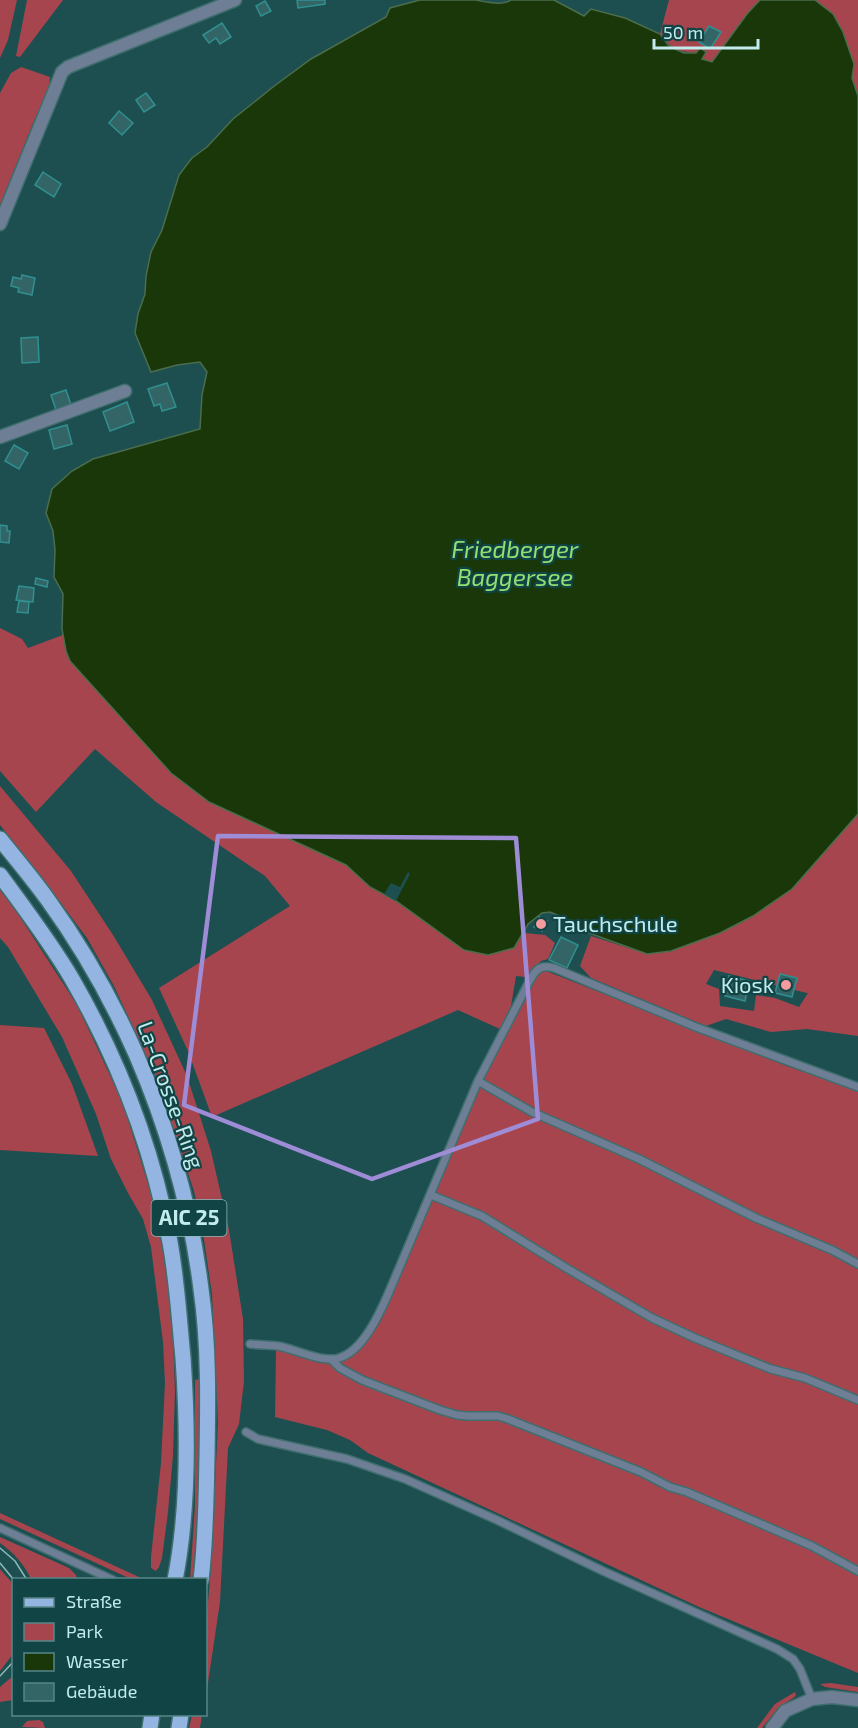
<svg xmlns="http://www.w3.org/2000/svg" width="858" height="1728" font-family="'Exo 2',sans-serif">
  <rect width="100%" height="100%" fill="#1e4f50"/>
  <!-- green -->
  <path fill="#a7454e" fill-rule="evenodd" d="M0,0H17L8,40L0,58Z
    M27,0H63L20,57L16,56Z
    M669,0H760L747,14L712,62L701,59L699,48L696,53C679,52 670,48 660,34Z
    M815,0H858V96L852,78L854,64L843,32L833,14Z
    M21,67L50,77L49,90L34,121L0,205V93L11,73Z
    M0,628L22,639L28,648L63,635L66,651L70,661L171,773L209,802L346,865L370,887L396,901L464,950L488,955L514,948L524,933L545,935L555,943L548,959L541,961L525,977L516,976L511,1006L500,1029L458,1010L212,1117L188,1051L159,988L290,906L265,876L156,802L95,749L36,812L0,771Z
    M0,786L71,871L113,935L152,1000L187,1076L211,1151L229,1230L243,1319L244,1381L239,1424L228,1448L220,1602L206,1696V1627L211,1567L218,1423L212,1294L203,1233L194,1191L156,1077L114,986L87,938L51,890L0,825Z
    M858,814V1036L807,1029L771,1032L726,1019L706,1026L591,978L580,966L591,936L647,954L671,951L720,933L753,916L792,889ZM714,970L807,993H808L799,1007L775,998L756,995L754,1011L720,1006L719,989L706,984Z
    M0,890L16,911L77,1005L122,1101L150,1190L161,1239L168,1287L173,1338L175,1391L173,1455L168,1512L162,1558L159,1567L156,1571L151,1568V1557L161,1463L165,1383L163,1342L151,1247L143,1219L128,1193L111,1159L96,1114L62,1037L8,947L0,938Z
    M541,969L787,1066L858,1090V1673L699,1607L368,1453L350,1440L327,1430L275,1417L276,1350C282,1351 288,1352 294,1353C308,1356 322,1365 336,1363C354,1360 370,1335 380,1322L481,1084Z
    M0,1025L44,1028L72,1084L98,1156L0,1150Z
    M200,1379C201,1446 198,1512 194,1579L190,1580L195,1505V1380Z
    M0,1513L141,1578L142,1579H131L0,1519Z
    M0,1537L69,1568L76,1575L77,1579H31C24,1564 14,1553 0,1543Z
    M0,1569L14,1585L13,1654L0,1671Z
    M13,1676V1700L0,1702V1687Z
    M831,1683L858,1687V1692L825,1687L820,1684Z
    M795,1692L796,1696L778,1708L762,1728H757L775,1704Z
    M192,1715H202L200,1728H189Z
    M39,1720L43,1722L45,1728L22,1727L27,1721Z"/>
  <!-- water -->
  <path fill="#193708" stroke="#4b6d4c" stroke-width="1.5" d="M420,0H476C486,2 502,6 511,0H554L584,16L591,9L625,18L660,34L668,45L675,49L684,53H696L700,48L706,52L702,59L712,62L747,14L760,0H815L833,14L843,32L854,64L852,78L858,96V814L792,889L753,916L720,933L671,951L647,954L578,929L562,917L550,912L542,913L528,924L514,948L488,955L464,950L396,901L370,887L346,865L209,802L171,773L79,671L70,661L66,651L62,629L63,594L54,577L55,550L53,531L46,513L52,489L72,471L93,459L200,429L202,395L207,372L200,362L177,365L151,372L135,333L138,314L145,294L146,276L151,252L162,230L179,175L192,158L207,147L233,119L273,87L311,59L386,17L390,8Z"/>
  <!-- pier -->
  <path fill="#1e4f50" d="M408,872L410,874L396,901L384,894L391,883L400,887Z"/>
  <!-- building -->
  <path fill="#336566" stroke="#309091" stroke-width="1.5" d="M297,0H325V4L298,8Z
    M265,1L271,11L261,16L256,6Z
    M222,23L231,37L220,44L216,38L209,43L203,35Z
    M709,26L721,32L710,49L699,42Z
    M146,93L155,105L144,112L136,100Z
    M119,111L133,123L122,135L109,123Z
    M43,172L61,184L54,197L35,185Z
    M22,275L35,278L32,295L18,292L19,288L11,286L13,277L21,279Z
    M38,337L39,362L22,363L21,338Z
    M167,383L176,407L162,411L160,404L154,406L148,389Z
    M66,390L71,405L56,410L51,395Z
    M127,402L134,422L110,431L103,412Z
    M67,425L72,444L54,449L49,430Z
    M14,445L28,453L19,469L5,461Z
    M0,525L7,526V531H10L9,543L0,542Z
    M36,578L48,581L47,587L35,584Z
    M19,586L34,588L33,602L16,600Z
    M19,601L29,602L28,613L17,612Z
    M539,917L547,921L542,931L534,927Z
    M561,937L578,945L567,968L549,960Z
    M780,974L797,978L792,997L775,993Z
    M729,976L749,981L745,1001L725,996Z"/>
  <g fill="none" stroke-linecap="round" stroke-linejoin="round">
    <defs>
      <path id="lane" d="M478,1081L532,1112L639,1159L756,1218L832,1250L858,1264
        M431,1195L482,1216L568,1269L652,1318L695,1338L746,1359L771,1369L805,1378L858,1400
        M250,1344C259,1345 269,1345 278,1346C296,1349 321,1363 339,1358C363,1351 380,1313 389,1292L478,1081L530,980C536,969 541,964 554,968L696,1027L858,1087
        M331,1359L340,1368L362,1380L440,1410L457,1415L468,1416H498L508,1419L641,1472L670,1487L687,1492L812,1546L858,1571
        M246,1432L258,1439L347,1459L405,1479L497,1520L603,1571L777,1649L793,1659L800,1669L812,1699
        M0,1528L113,1580"/>
      <path id="street" d="M0,224L62,72L68,67L235,0
        M0,437L125,391
        M772,1728L785,1711L812,1699L832,1697L858,1700"/>
      <path id="primary" d="M0,839C16,859 33,879 48,900C82,947 112,1000 136,1054C168,1128 191,1209 201,1289C209,1345 208,1401 207,1457C206,1498 206,1539 201,1580
        M0,875C25,909 51,943 72,979C118,1059 152,1147 169,1237C177,1277 179,1318 183,1358C188,1429 189,1509 175,1580
        M150,1728L152,1714
        M179,1728L181,1714"/>
    </defs>
    <!-- lane casing -->
    <use href="#lane" stroke="#3f6e6f" stroke-width="10"/>
    <!-- street casing -->
    <use href="#street" stroke="#3f6e6f" stroke-width="15"/>
    <!-- primary casing -->
    <use href="#primary" stroke="#3f6e6f" stroke-width="18"/>
    <!-- lane -->
    <use href="#lane" stroke="#6e7e95" stroke-width="7"/>
    <!-- street -->
    <use href="#street" stroke="#6e7e95" stroke-width="12"/>
    <!-- primary -->
    <use href="#primary" stroke="#94b4e1" stroke-width="15"/>
    <!-- tram -->
    <path stroke="#8bb7b8" stroke-width="1.5" d="M0,1548L15,1561L27,1580
      M0,1563L14,1580
      M0,1676L14,1661"/>
  </g>
  <!-- marked area -->
  <path fill="none" stroke="#9e8cd6" stroke-width="4.5" stroke-linejoin="round" d="M218,836L516,838L538,1119L372,1179L184,1105Z"/>
  <!-- markers -->
  <g fill="#f49b9f" stroke="#114445" stroke-width="2">
    <circle cx="541" cy="924" r="6"/>
    <circle cx="786" cy="985" r="6"/>
  </g>
  <g text-anchor="middle" stroke-width="4.5" stroke-linejoin="round" paint-order="stroke">
    <!-- shield labels -->
    <rect fill="#114445" stroke="#8cb9ba" stroke-width="1.5" x="151.5" y="1200" width="75" height="36" rx="4.5"/>
    <g font-size="21" font-weight="bold" fill="#c1ebec">
      <text x="189" y="1225">AIC 25</text>
    </g>
    <!-- poi labels -->
    <g font-size="22" fill="#c1ebec" stroke="#114445" text-anchor="start">
      <text x="553" y="932">Tauchschule</text>
      <text x="774" y="993" text-anchor="end">Kiosk</text>
    </g>
    <!-- street labels -->
    <g font-size="22" fill="#c1ebec" stroke="#114445">
      <text transform="translate(171 1095) rotate(70)" y="8">La-Crosse-Ring</text>
    </g>
    <!-- water labels -->
    <g font-size="24" font-style="italic" fill="#93e070" stroke="#114445">
      <text x="515" y="558">Friedberger<tspan x="515" dy="28">Baggersee</tspan></text>
    </g>
  </g>
  <!-- legend -->
  <rect x="12" y="1578" width="195" height="138" fill="#114445" stroke="#578788" stroke-width="1.5"/>
  <rect x="24" y="1598" width="30" height="9" fill="#94b4e1" stroke="#578788" stroke-width="1.5"/>
  <text x="66" y="1608" font-size="18" fill="#c1ebec">Straße</text>
  <rect x="24" y="1623" width="30" height="18" fill="#a7454e" stroke="#578788" stroke-width="1.5"/>
  <text x="66" y="1638" font-size="18" fill="#c1ebec">Park</text>
  <rect x="24" y="1653" width="30" height="18" fill="#193708" stroke="#578788" stroke-width="1.5"/>
  <text x="66" y="1668" font-size="18" fill="#c1ebec">Wasser</text>
  <rect x="24" y="1683" width="30" height="18" fill="#336566" stroke="#578788" stroke-width="1.5"/>
  <text x="66" y="1698" font-size="18" fill="#c1ebec">Gebäude</text>
  <!-- scale -->
  <path d="M654 39v9h104v-9" fill="none" stroke="#c1ebec" stroke-width="3"/>
  <text x="663" y="39" font-size="18" fill="#c1ebec" stroke="#114445" stroke-width="4.5" paint-order="stroke">50 m</text>
</svg>
